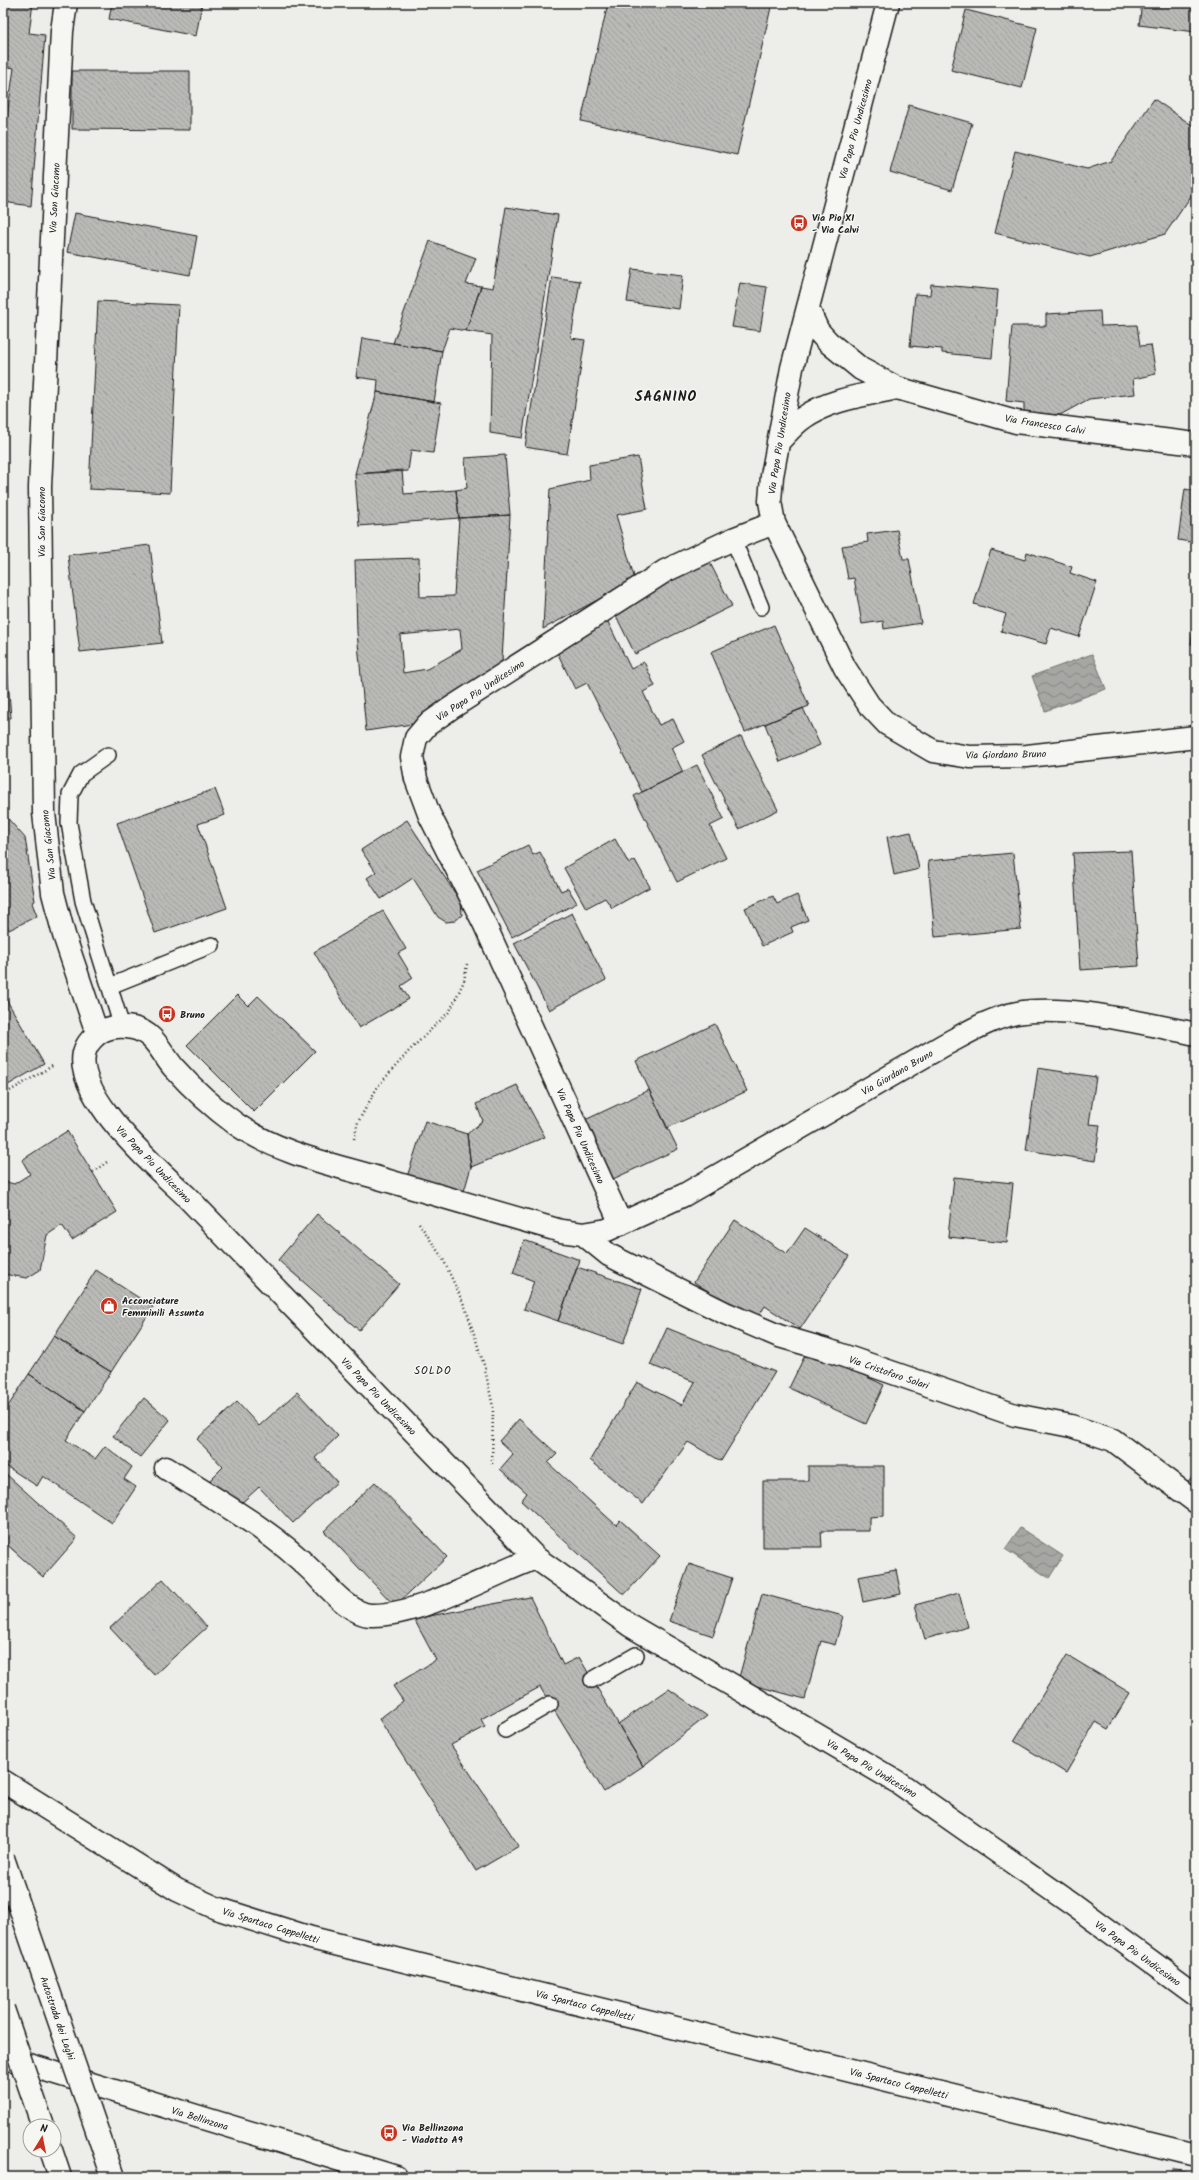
<svg xmlns="http://www.w3.org/2000/svg" width="1199" height="2180" font-family="Kalam,sans-serif">
  <defs>
    <pattern id="grass-tufts" width="24" height="20" patternUnits="userSpaceOnUse"><rect width="24" height="20" fill="#cececb"/><path d="M3 7l-1-3M5 7V3M7 7l1-3M15 17l-1-3M17 17v-4M19 17l1-3" fill="none" stroke="#b0b0ae"/></pattern>
    <pattern id="water-waves" width="16" height="10" patternUnits="userSpaceOnUse"><rect width="16" height="10" fill="#a6a6a3"/><path d="M0 5q4-4 8 0t8 0" fill="none" stroke="#868684"/></pattern>
    <pattern id="building-back-hatch" width="6" height="6" patternUnits="userSpaceOnUse"><rect width="6" height="6" fill="#b9b9b6"/><path d="M-1 5l2 2M0 0l6 6M5-1l2 2" fill="none" stroke="#9e9e9c"/></pattern>
  </defs>
  <rect width="100%" height="100%" fill="#edede9"/>
  <filter id="ink" filterUnits="userSpaceOnUse"><feTurbulence type="fractalNoise" baseFrequency=".025" numOctaves="2"/><feDisplacementMap in="SourceGraphic" scale="8" xChannelSelector="R" yChannelSelector="G"/><feConvolveMatrix kernelMatrix="1 2 1 2 8 2 1 2 1" color-interpolation-filters="sRGB"/></filter>
  <g filter="url(#ink)">
    <!-- grass -->
    <path fill="url(#grass-tufts)" stroke="#757574" d="M1173,2170L1196,2176V2177H1171Z"/>
    <!-- water -->
    <path fill="url(#water-waves)" stroke="#6f6f6d" d="M1092,654L1106,689L1045,711L1032,676Z
      M1020,1528L1063,1556L1049,1578L1005,1549Z"/>
    <!-- building -->
    <path fill="url(#building-back-hatch)" stroke="#1c1c1c" fill-rule="evenodd" d="M3,3H33L29,33L45,35L31,206L3,202V144L14,68L3,66Z
      M112,3H202L196,36L109,19Z
      M608,3H772L737,155L581,121Z
      M1142,3H1196V32L1139,25Z
      M966,10L1037,28L1022,88L951,70Z
      M72,71H190V130L72,129Z
      M1154,99L1196,128V189L1165,234L1090,257L995,233L1015,151L1087,169L1111,161Z
      M909,105L972,123L952,190L890,172Z
      M506,207L558,215L522,438L490,433L492,335L466,331L481,286L493,288Z
      M75,213L197,236L190,275L67,252Z
      M430,241L476,258L466,284L481,286L466,331L450,328L442,351L393,343Z
      M632,269L683,275L679,309L627,302Z
      M552,277L580,281L571,338L585,340L567,454L525,447Z
      M740,283L767,287L760,331L732,327Z
      M931,284L998,290L992,358L942,353V349L910,346L915,294L930,295Z
      M98,301L179,305L170,493L89,489Z
      M1100,311L1101,326L1137,325L1140,346L1151,345L1156,374L1133,379L1135,394L1089,399L1060,415L1024,413V403L1006,401L1012,326H1046V314Z
      M362,338L442,351L434,402L377,392L378,380L356,377Z
      M377,392L441,403L433,453L411,450L408,471L355,474Z
      M505,455L510,515L459,518L456,490L467,488L465,458Z
      M638,457L647,509L616,515L635,580L543,629L550,489L590,480L589,465Z
      M402,470L404,494L456,490L459,518L359,526L355,474Z
      M1185,489L1196,491V543L1178,540Z
      M510,515L502,661L470,687L419,723L366,731L357,632L355,560L419,558L420,597L454,596L459,518ZM460,629L462,649L427,669L403,673L400,635Z
      M897,530L903,559H909L921,623L884,629L883,621L862,624L854,578L848,579L842,546L868,542L867,534Z
      M150,545L162,643L80,652L68,555Z
      M991,550L1025,560L1027,552L1072,567L1070,573L1097,582L1079,637L1051,628L1046,644L1001,631L1006,614L974,604Z
      M709,561L732,606L635,654L613,610Z
      M1196,606V645L1191,644Z
      M605,616L631,669L644,662L655,686L643,692L659,725L673,719L684,741L671,748L683,772L642,792L587,683L575,689L555,648Z
      M774,625L809,706L745,732L711,652Z
      M6,651L11,718H3V652Z
      M803,708L820,745L780,762L765,724Z
      M741,736L778,810L739,829L702,755Z
      M697,765L724,819L710,826L726,858L677,882L634,796Z
      M215,789L225,815L198,824L227,908L155,933L117,823Z
      M3,813L25,838L35,901L32,903L37,916L9,930L3,921Z
      M407,820L461,902L462,915L455,921L446,922L438,917L413,878L381,899L367,878L376,872L361,850Z
      M911,832L919,869L894,875L887,837Z
      M615,839L629,864L635,860L650,887L612,908L605,898L586,908L564,868Z
      M528,845L533,855L540,852L561,891L568,888L577,903L512,937L477,870Z
      M1131,851L1139,966L1080,970L1073,853Z
      M1013,853L1021,929L935,937L928,861Z
      M797,895L808,920L791,927L793,932L762,946L745,908L773,896L777,904Z
      M383,911L406,949L398,953L413,978L401,986L409,999L359,1028L314,952Z
      M572,913L606,980L549,1010L514,943Z
      M237,995L248,1006L258,996L315,1051L254,1112L187,1045Z
      M6,999L44,1064L3,1088V1001Z
      M715,1024L747,1091L667,1128L636,1061Z
      M1038,1068L1096,1077L1089,1124L1100,1125L1095,1161L1026,1150Z
      M517,1085L545,1137L471,1167L467,1134L483,1121L476,1104Z
      M649,1090L678,1149L613,1179L585,1120Z
      M425,1121L467,1134L471,1167L463,1195L407,1177Z
      M67,1131L117,1212L72,1240L62,1225L47,1235L40,1270L27,1278L3,1274V1181L14,1184L30,1174L22,1160Z
      M954,1177L1013,1183L1007,1243L948,1237Z
      M317,1214L399,1284L359,1330L278,1260Z
      M735,1220L787,1254L805,1228L849,1256L800,1329L765,1306L755,1322L694,1282Z
      M524,1240L580,1260L558,1321L524,1309L534,1281L513,1273Z
      M577,1267L642,1289L623,1344L558,1321Z
      M96,1270L153,1307L111,1372L54,1336Z
      M667,1328L775,1372L721,1461L688,1442L643,1504L590,1460L637,1382L682,1405L695,1382L650,1365Z
      M54,1336L111,1372L85,1411L29,1374Z
      M808,1349L884,1385L866,1424L789,1388Z
      M29,1374L85,1411L66,1440L95,1459L105,1446L132,1467L124,1479L136,1487L112,1523L43,1476L37,1486L3,1464V1414Z
      M297,1392L338,1436L315,1458L337,1482L293,1523L259,1487L236,1508L210,1480L223,1467L197,1439L237,1402L259,1426Z
      M144,1398L170,1420L140,1457L113,1436Z
      M519,1419L557,1454L548,1463L616,1525L620,1520L660,1556L624,1595L521,1501L527,1493L500,1469L513,1454L499,1441Z
      M808,1466H884V1516L869,1517V1531H821L822,1547H763V1481H808Z
      M1196,1471V1490L1187,1483Z
      M6,1474L77,1538L43,1577L3,1541V1477Z
      M375,1482L447,1557L395,1606L324,1531Z
      M689,1564L732,1578L713,1636L669,1621Z
      M896,1570L901,1594L863,1602L858,1577Z
      M163,1579L207,1627L154,1675L110,1628Z
      M959,1593L968,1627L925,1639L915,1605Z
      M762,1594L843,1616L835,1645L821,1641L805,1699L738,1681Z
      M530,1597L563,1665L579,1657L643,1766L604,1792L540,1687L481,1719L485,1727L451,1745L519,1846L476,1871L379,1719L403,1701L393,1686L436,1660L414,1619Z
      M1067,1655L1130,1693L1108,1729L1096,1722L1066,1773L1014,1741Z
      M669,1689L707,1716L643,1766L618,1724Z"/>
    <g fill="none" stroke-linecap="round" stroke-linejoin="round">
      <defs>
        <path id="lane" d="M733,539L761,607
          M108,755L81,774L70,795L69,823L83,901L122,1027
          M110,986L212,945
          M592,1680L636,1655
          M505,1730L550,1704"/>
        <path id="street" d="M66,3L62,31L40,487L44,813L53,893L64,935L97,1033
          M888,3L792,368L772,476L770,501L774,523L845,668L869,705L887,724L933,751L970,757L1027,756L1196,737
          M808,309L818,331L828,342L861,369L897,388L1016,422L1196,444
          M778,442C786,434 794,424 803,418C829,399 866,395 897,388
          M1196,1034C1144,1024 1068,1004 1017,1013C991,1018 967,1033 944,1045L684,1195L607,1230L583,1234L561,1231C499,1213 437,1195 375,1177C327,1163 278,1153 236,1124C214,1108 192,1088 174,1068C161,1053 155,1033 133,1028C119,1025 103,1027 93,1038C51,1078 159,1170 185,1195L536,1558L631,1626L899,1783L1072,1904L1196,1995
          M621,1224L484,923L429,814L416,779L412,757L416,738L427,725L451,708L665,571L733,539L774,523
          M583,1234L609,1255L725,1313L779,1336L827,1350L1015,1415L1071,1426L1113,1440L1196,1502
          M166,1468C216,1500 270,1529 312,1571C326,1585 351,1615 371,1615C421,1616 489,1575 536,1558
          M3,1781L177,1890L216,1908L311,1938L1196,2156"/>
        <path id="primary" d="M3,2057L396,2177"/>
        <path id="highway" d="M51,2150L60,2177"/>
      </defs>
      <!-- lane casing -->
      <use href="#lane" stroke="#1c1c1c" stroke-width="18"/>
      <!-- street casing -->
      <use href="#street" stroke="#1c1c1c" stroke-width="25"/>
      <!-- primary casing -->
      <use href="#primary" stroke="#1c1c1c" stroke-width="25"/>
      <!-- highway casing -->
      <use href="#highway" stroke="#1c1c1c" stroke-width="25"/>
      <!-- path -->
      <path stroke="#1c1c1c" stroke-width="2.5" stroke-dasharray="1 3" stroke-linecap="butt" d="M3,1095L54,1065
        M354,1139L358,1122L378,1086L409,1051L450,1011L464,981L467,964
        M93,1172L107,1162
        M419,1223L443,1259L466,1309L484,1365L493,1407L492,1466"/>
      <!-- lane -->
      <use href="#lane" stroke="#f6f6f2" stroke-width="15"/>
      <!-- street -->
      <use href="#street" stroke="#f6f6f2" stroke-width="22"/>
      <!-- primary -->
      <use href="#primary" stroke="#f6f6f2" stroke-width="22"/>
      <!-- highway -->
      <use href="#highway" stroke="#f6f6f2" stroke-width="22"/>
      <defs>
        <path id="highway-bridge" d="M3,1858L113,2177
          M3,2009L43,2126"/>
      </defs>
      <!-- highway-bridge casing -->
      <use href="#highway-bridge" stroke="#1c1c1c" stroke-width="25" stroke-linecap="butt"/>
      <!-- highway-bridge -->
      <use href="#highway-bridge" stroke="#f6f6f2" stroke-width="22"/>
    </g>
  </g>
  <!-- icons -->
  <defs>
    <symbol id="bus-disc" viewBox="-11 -11 22 22"><circle r="9.5" fill="#c8321e" stroke="#f6f6f2"/><path d="M-5-6H5V4H4V6H2V4H-2V6H-4V4H-5ZM-3.5-4V0h7V-4ZM-3.5 1.2v1.5H-2V1.2ZM2 1.2v1.5H3.5V1.2Z" fill="#fff"/></symbol>
    <symbol id="shop-disc" viewBox="-11 -11 22 22"><circle r="9.5" fill="#c8321e" stroke="#f6f6f2"/><path d="M-5-2.5h2.3a2.7 3.5 0 0 1 5.4 0H5L5.5 6h-11ZM-1.5-2.5h3a1.5 2.3 0 0 0-3 0Z" fill="#fff"/></symbol>
  </defs>
  <g fill-rule="evenodd">
    <use href="#bus-disc" x="789" y="213" width="20" height="20"/>
    <use href="#bus-disc" x="157" y="1004" width="20" height="20"/>
    <use href="#shop-disc" x="99" y="1296" width="20" height="20"/>
    <use href="#bus-disc" x="379" y="2123" width="20" height="20"/>
  </g>
  <g text-anchor="middle" stroke-width="3" stroke-linejoin="round" paint-order="stroke">
    <!-- street labels -->
    <g font-size="10" fill="#1c1c1c" stroke="#f6f6f2">
      <text transform="translate(855 129) rotate(-75)" y="4">Via Papa Pio Undicesimo</text>
      <text transform="translate(54 198) rotate(-87)" y="4">Via San Giacomo</text>
      <text transform="translate(1045 424) rotate(9)" y="4">Via Francesco Calvi</text>
      <text transform="translate(779 443) rotate(-81)" y="4">Via Papa Pio Undicesimo</text>
      <text transform="translate(41 522) rotate(-90)" y="4">Via San Giacomo</text>
      <text transform="translate(480 690) rotate(-33)" y="4">Via Papa Pio Undicesimo</text>
      <text transform="translate(1006 754) rotate(-1)" y="4">Via Giordano Bruno</text>
      <text transform="translate(48 845) rotate(-96)" y="4">Via San Giacomo</text>
      <text transform="translate(897 1072) rotate(-30)" y="4">Via Giordano Bruno</text>
      <text transform="translate(581 1136) rotate(66)" y="4">Via Papa Pio Undicesimo</text>
      <text transform="translate(154 1164) rotate(46)" y="4">Via Papa Pio Undicesimo</text>
      <text transform="translate(889 1372) rotate(19)" y="4">Via Cristoforo Solari</text>
      <text transform="translate(379 1396) rotate(46)" y="4">Via Papa Pio Undicesimo</text>
      <text transform="translate(872 1768) rotate(31)" y="4">Via Papa Pio Undicesimo</text>
      <text transform="translate(271 1925) rotate(17)" y="4">Via Spartaco Cappelletti</text>
      <text transform="translate(1138 1953) rotate(36)" y="4">Via Papa Pio Undicesimo</text>
      <text transform="translate(585 2005) rotate(14)" y="4">Via Spartaco Cappelletti</text>
      <text transform="translate(58 2018) rotate(71)" y="4">Autostrada dei Laghi</text>
      <text transform="translate(899 2083) rotate(14)" y="4">Via Spartaco Cappelletti</text>
      <text transform="translate(200 2118) rotate(17)" y="4">Via Bellinzona</text>
    </g>
    <!-- poi labels -->
    <g font-size="10" font-weight="bold" fill="#1c1c1c" stroke="#f6f6f2" text-anchor="start">
      <text x="812" y="221">Via Pio XI<tspan x="812" dy="12">- Via Calvi</tspan></text>
      <text x="180" y="1018">Bruno</text>
      <text x="122" y="1304">Acconciature<tspan x="122" dy="12">Femminili Assunta</tspan></text>
      <text x="402" y="2131">Via Bellinzona<tspan x="402" dy="12">- Viadotto A9</tspan></text>
    </g>
    <!-- neighbourhood labels -->
    <g font-size="11" letter-spacing="1" fill="#1c1c1c" stroke="#f6f6f2">
      <text x="433" y="1374">SOLDO</text>
    </g>
    <!-- district labels -->
    <g font-size="14" font-weight="bold" letter-spacing="1" fill="#1c1c1c" stroke="#f6f6f2">
      <text x="666" y="401">SAGNINO</text>
    </g>
  </g>
  <!-- margin -->
  <rect width="1199" height="2180" fill="none" stroke="#f6f6f2" stroke-width="16"/>
  <rect x="8" y="8" width="1183" height="2164" fill="none" stroke="#1c1c1c" stroke-width="1.5" filter="url(#ink)"/>
  <!-- north arrow -->
  <g transform="translate(42 2138) rotate(10)"><circle r="19" fill="#f6f6f2" stroke="#9f9f9c"/>
  <path d="M0-3L7 15L0 10L-7 15Z" fill="#c8321e"/>
  <text y="-6" font-size="11" font-weight="bold" text-anchor="middle" fill="#1c1c1c">N</text>
  </g>
</svg>
